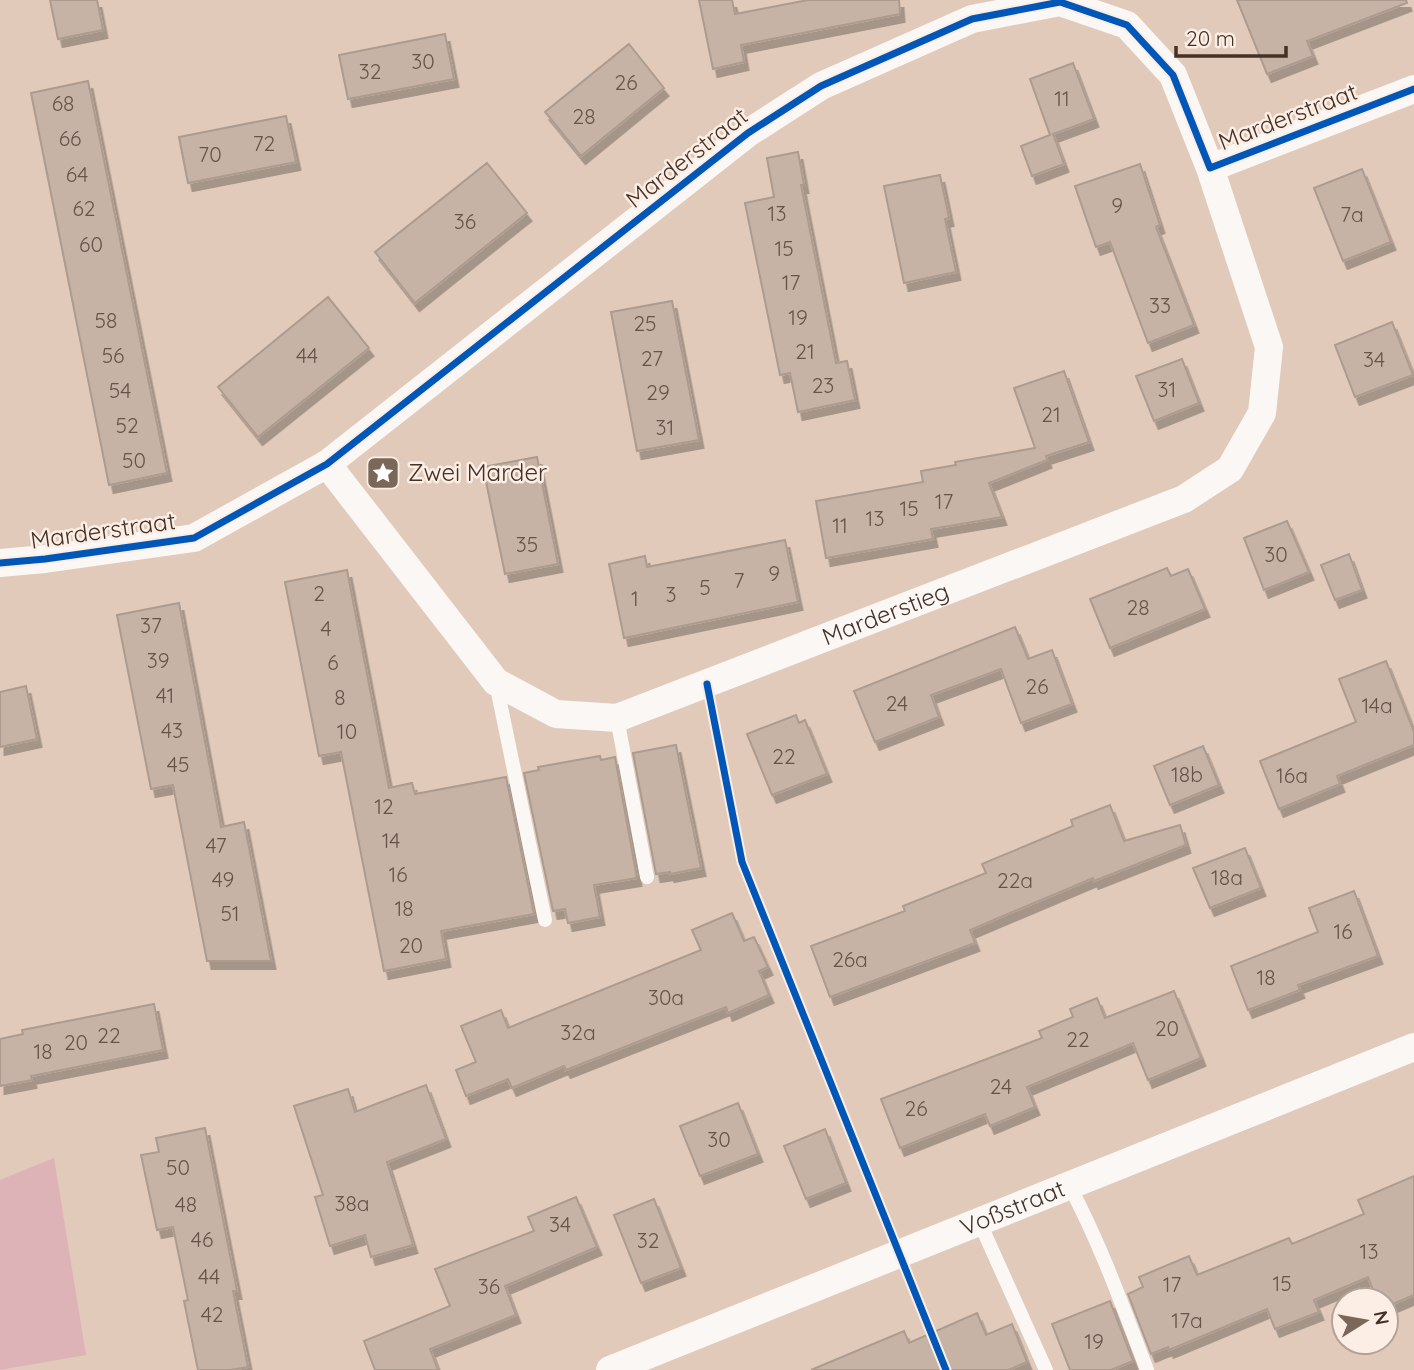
<svg xmlns="http://www.w3.org/2000/svg" width="1414" height="1370" font-family="Quicksand,sans-serif">
  <defs>
    <filter id="shadow"><feDropShadow dx="4.5" dy="8" stdDeviation="0" flood-color="#0004"/></filter>
  </defs>
  <rect width="100%" height="100%" fill="#e1caba"/>
  <!-- green -->
  <path fill="#ddb3b8" d="M54,1158L86,1355L0,1370V1180Z"/>
  <!-- building -->
  <path fill="#c6b3a6" stroke="#ad9b8f" stroke-width="2" filter="url(#shadow)" d="M50,0H97L103,30L58,39Z
    M699,0H732L735,14L808,0H899L900,14L741,45L744,62L713,69Z
    M1237,0H1406L1407,3L1307,41L1313,56L1267,74Z
    M445,34L454,79L348,99L339,55Z
    M629,44L664,88L581,156L545,112Z
    M1073,63L1094,119L1053,134L1064,164L1032,176L1021,146L1050,135L1030,79Z
    M88,81L167,473L109,485L31,93Z
    M286,116L296,162L188,183L179,137Z
    M798,152L804,185H801L836,363L847,361L855,400L798,412L790,373L780,375L745,203L774,197L767,158Z
    M487,163L527,213L415,303L375,252Z
    M1140,164L1160,225L1156,227L1194,325L1148,343L1110,242L1096,247L1075,186Z
    M1362,169L1391,242L1343,261L1314,188Z
    M940,175L949,218L945,219L956,272L904,283L884,186Z
    M328,297L369,348L258,437L218,387Z
    M672,301L699,440L637,451L611,312Z
    M1392,322L1413,375L1355,397L1335,345Z
    M1182,359L1199,403L1154,421L1136,376Z
    M1064,371L1089,442L1046,456L1047,460L989,483L1002,517L931,529L933,539L826,558L816,501L923,482L921,471L956,465L955,462L1035,448L1014,388Z
    M537,457L558,564L505,574L483,467Z
    M1287,521L1309,572L1264,590L1244,538Z
    M785,540L798,602L624,638L609,564L645,556L647,567Z
    M1349,554L1362,590L1335,600L1321,565Z
    M1167,568L1171,576L1188,569L1205,609L1110,648L1090,599Z
    M347,570L389,788L412,783L415,794L506,777L534,914L441,931L446,959L384,971L341,752L319,756L285,582Z
    M179,603L221,827L244,822L271,961H207L173,785L151,789L117,615Z
    M1015,627L1028,659L1052,650L1072,704L1021,723L1001,669L931,695L939,717L875,742L854,691Z
    M1386,661L1414,732V745L1337,776L1340,784L1279,809L1260,761L1356,722L1339,679Z
    M26,686L37,739L0,747V692Z
    M796,715L799,723L805,720L827,774L772,795L747,734Z
    M676,745L701,868L670,874V872L656,874L633,753Z
    M1203,746L1219,785L1170,805L1154,766Z
    M600,756L601,760L615,757L637,878L594,885L600,917L568,923L565,909L553,911L524,773L539,770L538,767Z
    M1110,805L1124,841L1180,825L1186,845L1094,881L1093,878L970,930L975,943L830,997L811,946L905,911L903,906L986,873L982,864L1073,826L1071,820Z
    M1245,848L1261,888L1210,908L1193,868Z
    M1354,891L1378,956L1298,985L1300,990L1248,1010L1231,966L1318,932L1309,908Z
    M732,913L744,941L754,937L768,967L759,971L769,995L728,1013L726,1007L566,1070L564,1066L512,1088L508,1079L466,1096L456,1070L476,1062L461,1026L501,1010L508,1028L701,950L692,930Z
    M1174,991L1201,1058L1148,1080L1133,1043L1027,1087L1035,1107L990,1126L985,1114L900,1148L881,1099L1042,1038L1039,1031L1073,1017L1070,1009L1097,998L1105,1018Z
    M154,1004L163,1050L31,1076L32,1080L0,1086V1039L23,1034L22,1030Z
    M426,1085L446,1139L387,1162L413,1245L371,1257L365,1235L330,1246L315,1197L323,1195L294,1106L348,1089L355,1112Z
    M738,1103L758,1154L700,1176L680,1126Z
    M205,1128L237,1291H233L248,1367L230,1370H198L184,1301L188,1300L173,1227L157,1230L141,1155L159,1152L156,1138Z
    M825,1129L846,1183L806,1199L784,1146Z
    M1414,1176V1295L1386,1307V1300H1377L1368,1277L1314,1300L1319,1312L1275,1329L1267,1309L1169,1350L1168,1347L1151,1354L1128,1294L1143,1287L1139,1277L1189,1256L1197,1275L1289,1238L1292,1244L1364,1214L1358,1200Z
    M576,1197L597,1247L505,1286L516,1315L430,1349L438,1370H375L364,1341L450,1306L435,1269L534,1231L528,1217Z
    M654,1199L681,1268L641,1283L614,1215Z
    M1110,1301L1133,1361L1111,1370H1070L1052,1324Z
    M977,1313L986,1335L1012,1324L1027,1362L1008,1370H811L904,1331L909,1343Z"/>
  <g fill="none" stroke-linecap="round" stroke-linejoin="round">
    <!-- lane -->
    <path stroke="#faf7f5" stroke-width="14" d="M496,683L545,920
      M617,718L647,877
      M1069,1185C1101,1245 1123,1307 1147,1370
      M979,1221L1046,1370"/>
    <!-- street -->
    <g stroke="#faf7f5" stroke-width="28">
      <path id="s1" d="M327,464L496,682L556,714L617,718L1184,499L1230,469L1262,413L1269,347L1210,168"/>
      <path d="M0,563L45,559L194,538L327,464L748,133L821,86L972,19L1060,2L1127,25L1173,75L1210,168L1414,89"/>
      <path id="s2" d="M610,1370L1414,1047"/>
    </g>
    <defs>
      <path id="cycleway" d="M0,563L45,559L194,538L327,464L748,133L821,86L972,19L1060,2L1127,25L1173,75L1210,168L1414,89
        M707,684L742,862L946,1370"/>
    </defs>
    <!-- cycleway casing -->
    <use href="#cycleway" stroke="#fceee5" stroke-width="11"/>
    <!-- cycleway -->
    <use href="#cycleway" stroke="#0057b8" stroke-width="7"/>
  </g>
  <!-- icons -->
  <defs>
    <symbol id="sight-square" viewBox="-11 -11 22 22"><rect x="-9" y="-9" width="18" height="18" rx="4" fill="#7b675a" stroke="#fceee5"/><path d="M0-6L1.8-2.2L6-1.7L2.9 1.2L3.7 5.4L0 3.3L-3.7 5.4L-2.9 1.2L-6-1.7L-1.8-2.2Z" fill="#fff"/></symbol>
  </defs>
  <g fill-rule="evenodd">
    <use href="#sight-square" x="364" y="454" width="38" height="38"/>
  </g>
  <g text-anchor="middle" stroke-width="5" stroke-linejoin="round" paint-order="stroke">
    <!-- number labels -->
    <g font-size="21" fill="#665449">
      <text x="423" y="69">30</text>
      <text x="370" y="79">32</text>
      <text x="626" y="90">26</text>
      <text x="1062" y="106">11</text>
      <text x="63" y="111">68</text>
      <text x="584" y="124">28</text>
      <text x="70" y="146">66</text>
      <text x="264" y="151">72</text>
      <text x="210" y="162">70</text>
      <text x="77" y="182">64</text>
      <text x="1117" y="213">9</text>
      <text x="84" y="216">62</text>
      <text x="777" y="221">13</text>
      <text x="1352" y="222">7a</text>
      <text x="465" y="229">36</text>
      <text x="91" y="252">60</text>
      <text x="784" y="256">15</text>
      <text x="791" y="290">17</text>
      <text x="1160" y="313">33</text>
      <text x="798" y="325">19</text>
      <text x="106" y="328">58</text>
      <text x="645" y="331">25</text>
      <text x="805" y="359">21</text>
      <text x="113" y="363">56</text>
      <text x="307" y="363">44</text>
      <text x="652" y="366">27</text>
      <text x="1374" y="367">34</text>
      <text x="823" y="393">23</text>
      <text x="1167" y="397">31</text>
      <text x="120" y="398">54</text>
      <text x="658" y="400">29</text>
      <text x="1051" y="422">21</text>
      <text x="127" y="433">52</text>
      <text x="665" y="435">31</text>
      <text x="134" y="468">50</text>
      <text x="944" y="509">17</text>
      <text x="909" y="516">15</text>
      <text x="875" y="526">13</text>
      <text x="840" y="533">11</text>
      <text x="527" y="552">35</text>
      <text x="1276" y="562">30</text>
      <text x="774" y="581">9</text>
      <text x="739" y="588">7</text>
      <text x="705" y="595">5</text>
      <text x="319" y="601">2</text>
      <text x="671" y="602">3</text>
      <text x="635" y="606">1</text>
      <text x="1138" y="615">28</text>
      <text x="151" y="633">37</text>
      <text x="326" y="636">4</text>
      <text x="158" y="668">39</text>
      <text x="333" y="670">6</text>
      <text x="1037" y="694">26</text>
      <text x="165" y="703">41</text>
      <text x="340" y="705">8</text>
      <text x="897" y="711">24</text>
      <text x="1377" y="713">14a</text>
      <text x="172" y="738">43</text>
      <text x="347" y="739">10</text>
      <text x="784" y="764">22</text>
      <text x="178" y="772">45</text>
      <text x="1187" y="782">18b</text>
      <text x="1292" y="783">16a</text>
      <text x="384" y="814">12</text>
      <text x="391" y="848">14</text>
      <text x="216" y="853">47</text>
      <text x="398" y="882">16</text>
      <text x="1227" y="885">18a</text>
      <text x="223" y="887">49</text>
      <text x="1015" y="888">22a</text>
      <text x="404" y="916">18</text>
      <text x="230" y="921">51</text>
      <text x="1343" y="939">16</text>
      <text x="411" y="953">20</text>
      <text x="850" y="967">26a</text>
      <text x="1266" y="985">18</text>
      <text x="666" y="1005">30a</text>
      <text x="1167" y="1036">20</text>
      <text x="578" y="1040">32a</text>
      <text x="109" y="1043">22</text>
      <text x="1078" y="1047">22</text>
      <text x="76" y="1050">20</text>
      <text x="43" y="1059">18</text>
      <text x="1001" y="1094">24</text>
      <text x="916" y="1116">26</text>
      <text x="719" y="1147">30</text>
      <text x="178" y="1175">50</text>
      <text x="352" y="1211">38a</text>
      <text x="186" y="1212">48</text>
      <text x="560" y="1232">34</text>
      <text x="202" y="1247">46</text>
      <text x="648" y="1248">32</text>
      <text x="1369" y="1259">13</text>
      <text x="209" y="1284">44</text>
      <text x="1282" y="1291">15</text>
      <text x="1172" y="1292">17</text>
      <text x="489" y="1294">36</text>
      <text x="212" y="1322">42</text>
      <text x="1187" y="1328">17a</text>
      <text x="1094" y="1349">19</text>
    </g>
    <!-- street labels -->
    <g font-size="24" fill="#443227" stroke="#fceee5">
      <text transform="translate(1288 117) rotate(-21)" y="8">Marderstraat</text>
      <text transform="translate(687 158) rotate(-38)" y="8">Marderstraat</text>
      <text transform="translate(103 531) rotate(-8)" y="8">Marderstraat</text>
      <text dy="8" stroke="none"><textPath href="#s1" startOffset="693">Marderstieg</textPath></text>
      <text dy="8" stroke="none"><textPath href="#s2" startOffset="434">Voßstraat</textPath></text>
    </g>
    <!-- poi labels -->
    <g font-size="24" fill="#443227" stroke="#fceee5" text-anchor="start">
      <text x="408" y="481">Zwei Marder</text>
    </g>
  </g>
  <!-- north arrow -->
  <g transform="translate(1365 1321) rotate(79)"><circle r="33" fill="#fceee5" stroke="#b2a399" stroke-width="2"/>
  <path d="M0-5L12 26L0 18L-12 26Z" fill="#7b675a"/>
  <text y="-10" font-size="19" font-weight="bold" text-anchor="middle" fill="#443227">N</text>
  </g>
  <!-- scale -->
  <path d="M1176 46v10h110v-10" fill="none" stroke="#443227" stroke-width="3.5"/>
  <text x="1186" y="46" font-size="21" fill="#443227" stroke="#fceee5" stroke-width="5" paint-order="stroke">20 m</text>
</svg>
